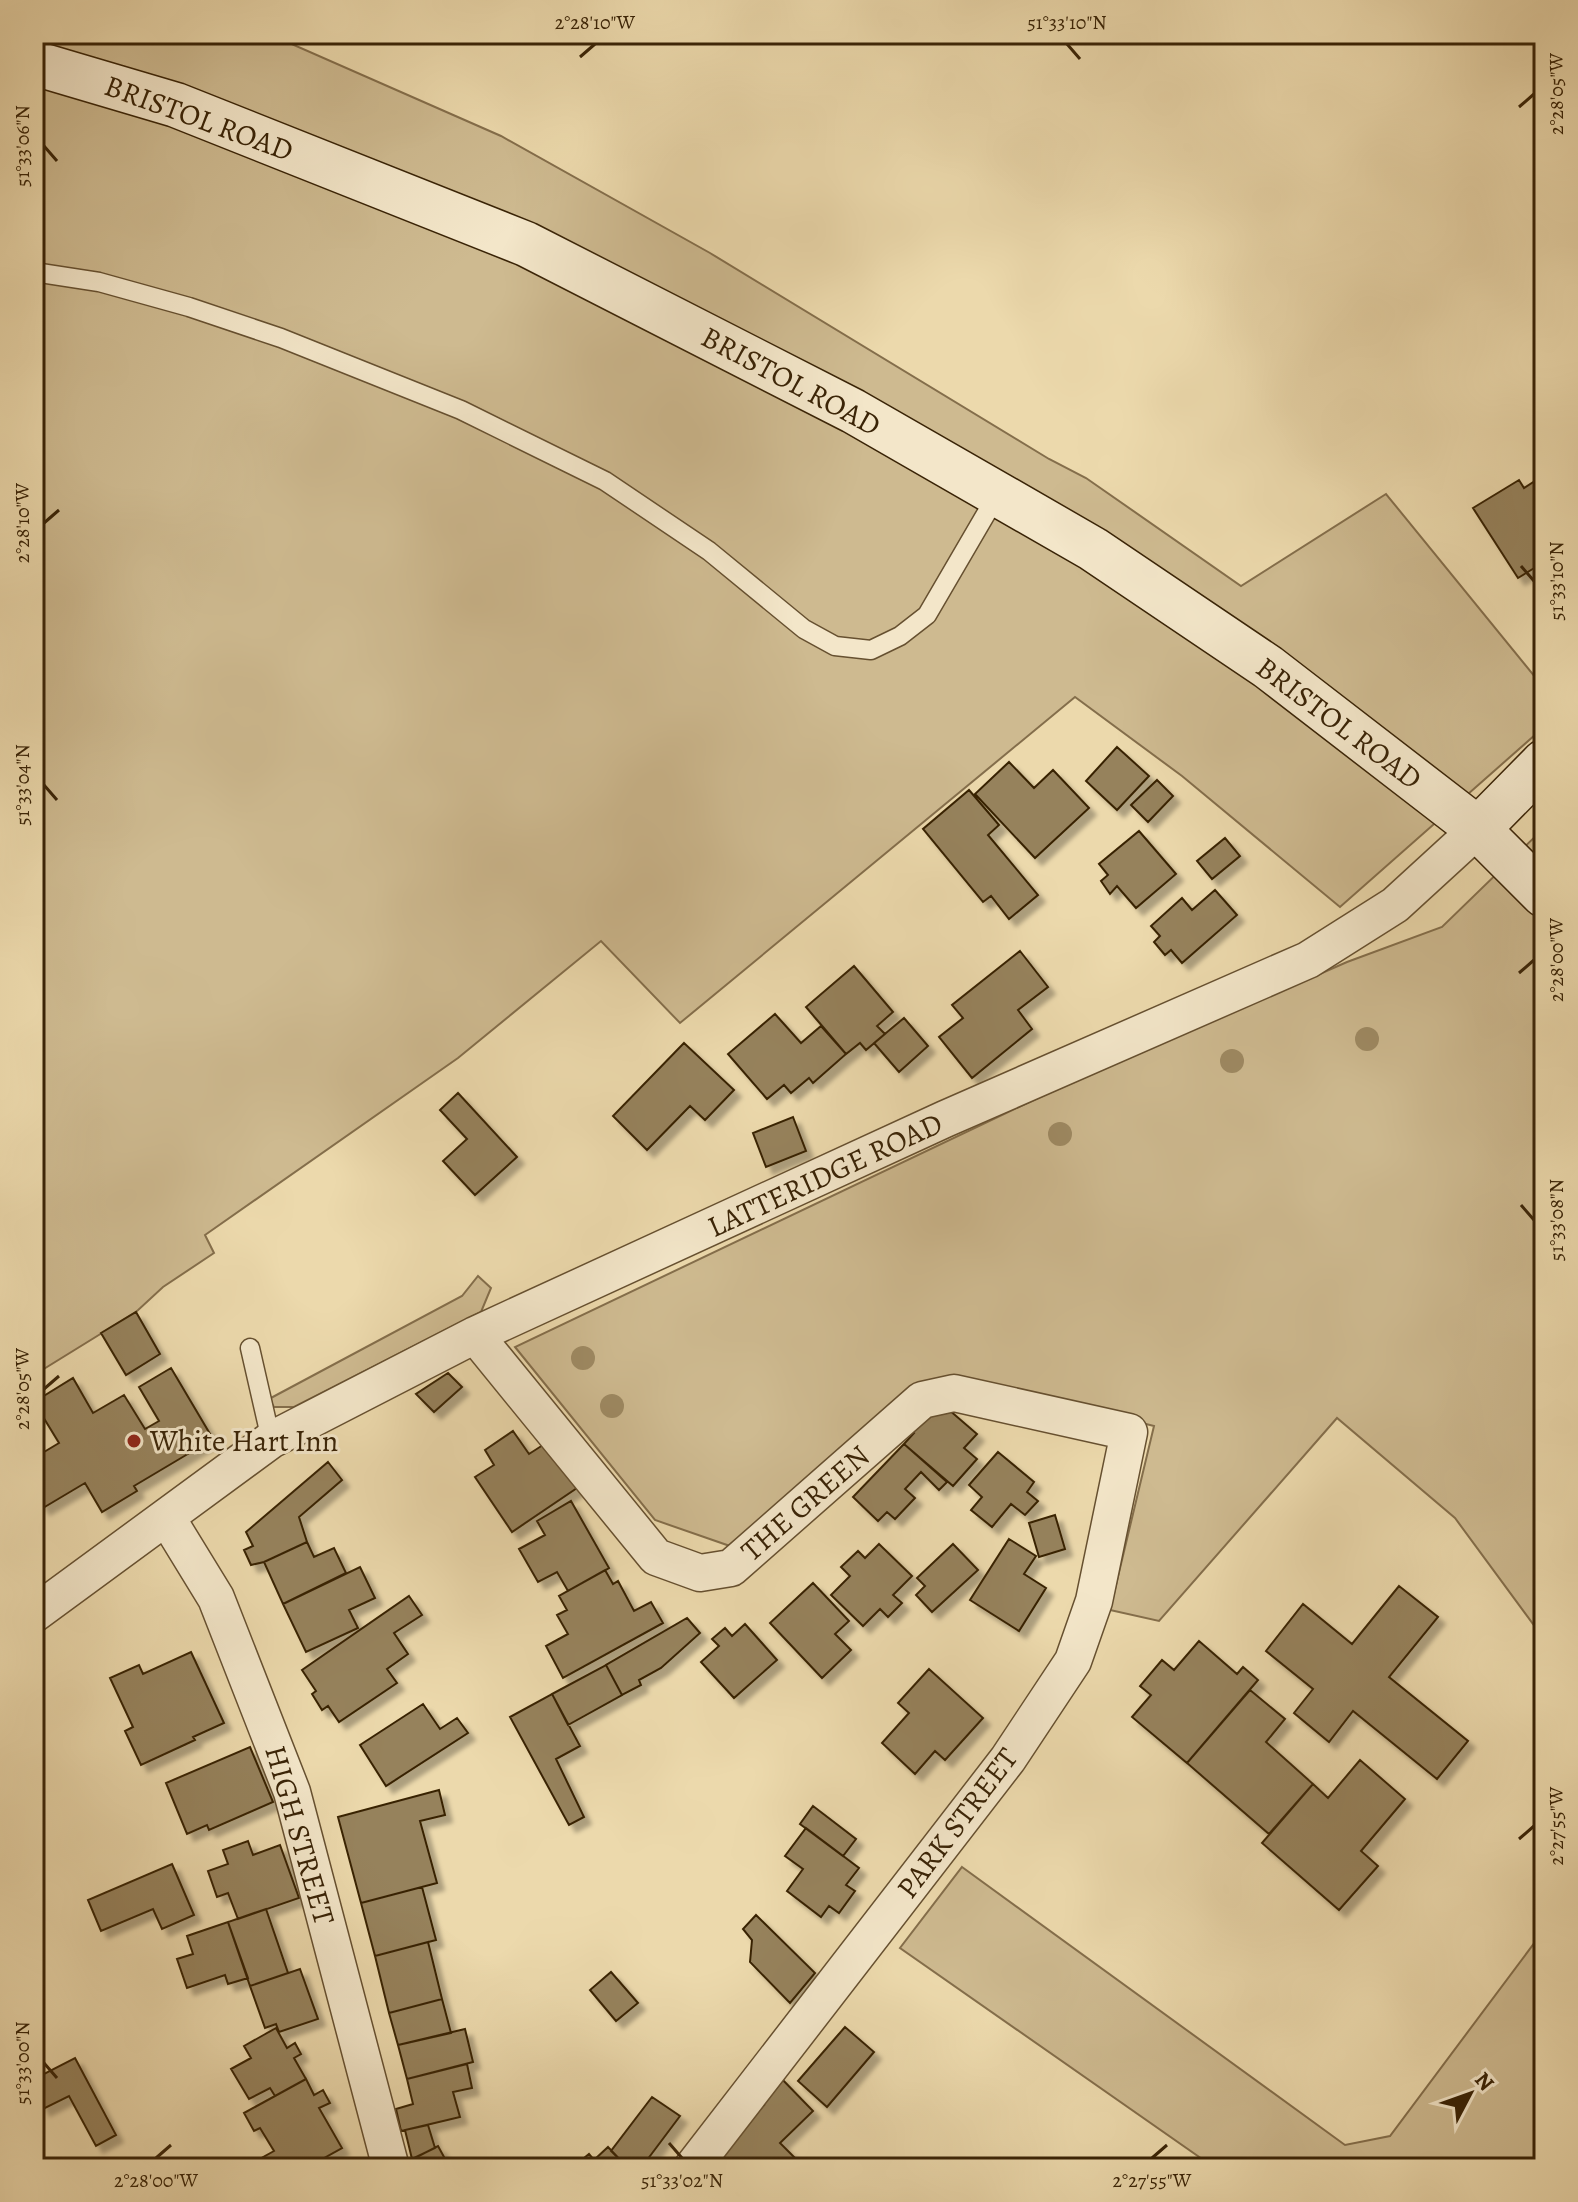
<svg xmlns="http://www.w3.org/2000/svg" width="1578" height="2202" font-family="Alegreya,serif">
  <defs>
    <filter id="shadow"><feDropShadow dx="7" dy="7" stdDeviation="2" flood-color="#0004"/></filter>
  </defs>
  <rect width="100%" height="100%" fill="#ecd9ac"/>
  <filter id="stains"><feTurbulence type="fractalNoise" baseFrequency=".0025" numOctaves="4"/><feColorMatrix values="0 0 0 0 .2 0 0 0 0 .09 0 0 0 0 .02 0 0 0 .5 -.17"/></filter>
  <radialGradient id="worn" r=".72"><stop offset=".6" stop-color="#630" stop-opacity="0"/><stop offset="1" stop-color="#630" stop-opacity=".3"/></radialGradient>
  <!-- green -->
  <path fill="#ceba90" stroke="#846e4b" stroke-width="2" d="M34,34H269L501,136L710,253L1049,459L1086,478L1241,586L1386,494L1544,688V727L1340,907L1182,776L1075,697L680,1023L601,941L458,1058L205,1235L214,1253L163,1287L136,1312L34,1375Z
    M1544,828V1639L1455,1518L1337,1418L1159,1621L1110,1610L1154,1426L952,1375L912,1386L730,1546L655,1520L515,1347L1040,1097L1347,962L1442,927Z
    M478,1276L491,1288L481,1312L294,1407H274L269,1399L462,1296Z
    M962,1867L1345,2145L1390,2136L1544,1930V2168H1215L900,1948Z"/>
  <!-- building -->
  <path fill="#96825c" stroke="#392306" stroke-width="2" filter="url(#shadow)" d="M1544,475V562L1518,578L1473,508L1519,480L1524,488Z
    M1117,747L1149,776L1117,810L1086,781Z
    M1009,762L1034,788L1053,770L1089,808L1035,858L975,794Z
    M1157,780L1173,796L1148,822L1131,805Z
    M969,790L999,825L988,835L1038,895L1009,919L991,896L983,902L923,829Z
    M1139,831L1176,874L1136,908L1117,886L1110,894L1101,881L1108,875L1099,864Z
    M1225,838L1240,856L1212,879L1197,861Z
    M1215,890L1237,915L1182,963L1171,950L1165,955L1154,942L1160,936L1151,926L1182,898L1192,910Z
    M1020,951L1048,987L1018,1010L1032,1029L972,1078L939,1037L963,1018L952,1005Z
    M854,966L893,1012L877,1026L885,1034L866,1050L860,1043L846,1054L806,1007Z
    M775,1014L801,1043L821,1026L846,1054L813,1083L809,1078L791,1093L784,1085L767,1099L728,1054Z
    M904,1018L928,1046L899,1072L874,1043Z
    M684,1043L734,1090L705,1120L690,1106L647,1150L613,1116Z
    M458,1093L517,1157L475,1195L443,1161L467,1139L440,1110Z
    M793,1117L806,1151L766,1167L753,1133Z
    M136,1312L160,1354L126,1375L101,1333Z
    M171,1368L213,1439L134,1486L137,1491L102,1512L85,1483L43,1508L34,1494V1458L59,1443L34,1402L73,1378L93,1413L124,1395L145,1429L159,1421L139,1387Z
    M448,1373L462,1387L434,1412L416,1394Z
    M941,1403L977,1434L964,1448L977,1459L953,1486L904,1444L914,1433L908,1427Z
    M513,1431L529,1454L546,1443L577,1488L512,1532L475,1477L494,1465L485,1450Z
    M904,1444L947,1482L939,1490L921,1472L905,1489L915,1498L895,1519L887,1512L878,1521L853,1497Z
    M998,1452L1034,1482L1027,1492L1038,1501L1025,1515L1011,1504L992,1527L971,1510L982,1497L969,1485Z
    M328,1462L342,1480L299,1517L307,1542L264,1562L251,1565L244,1550L253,1546L246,1532Z
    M571,1501L609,1568L568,1591L557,1572L538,1582L519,1549L545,1535L537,1521Z
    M1055,1515L1065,1549L1039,1557L1029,1523Z
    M1009,1539L1036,1556L1024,1574L1046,1588L1019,1631L970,1600Z
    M307,1542L314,1557L334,1548L346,1573L283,1604L264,1562Z
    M879,1544L912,1576L893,1595L902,1603L888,1617L880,1609L863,1626L831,1595L850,1576L841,1567L858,1551L865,1558Z
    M953,1544L978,1570L932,1612L916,1595L925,1586L917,1578Z
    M360,1567L375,1598L349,1610L358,1628L306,1652L283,1604Z
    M605,1570L613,1584L618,1581L634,1611L651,1602L663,1623L563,1678L546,1646L568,1634L557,1615L567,1610L559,1596Z
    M813,1583L849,1621L835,1634L851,1650L822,1678L770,1623Z
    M1399,1586L1438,1617L1389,1677L1468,1741L1437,1779L1353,1711L1329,1742L1294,1713L1313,1689L1266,1651L1303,1604L1352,1644Z
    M409,1596L422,1615L394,1633L408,1654L387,1669L397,1683L339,1722L328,1706L322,1710L312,1694L316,1691L302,1670Z
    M687,1618L700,1633L661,1668L639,1680L641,1685L622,1695L606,1665Z
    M745,1624L777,1660L734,1698L701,1662L719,1646L712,1639L725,1628L732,1636Z
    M1199,1641L1237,1674L1243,1667L1258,1680L1187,1763L1132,1717L1151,1695L1140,1686L1162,1660L1174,1670Z
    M191,1652L224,1723L193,1737L195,1740L141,1765L125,1731L133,1727L110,1678L139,1665L143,1674Z
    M606,1665L622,1695L568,1725L552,1694Z
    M929,1669L983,1718L945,1760L935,1751L915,1774L882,1743L909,1713L898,1703Z
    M1250,1690L1285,1719L1266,1742L1313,1784L1269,1834L1187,1763Z
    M552,1694L580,1746L556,1759L584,1817L569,1825L510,1717Z
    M423,1704L440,1729L457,1718L468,1733L386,1786L360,1745Z
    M250,1747L273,1802L209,1830L207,1825L187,1834L166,1783Z
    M1360,1760L1405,1799L1361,1851L1378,1866L1339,1910L1262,1843L1313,1784L1328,1798Z
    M439,1790L445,1815L420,1821L437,1883L361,1903L338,1817Z
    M813,1806L856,1839L843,1856L800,1824Z
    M806,1828L859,1868L846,1885L855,1891L839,1913L829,1906L821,1917L787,1891L803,1869L785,1856Z
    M248,1841L253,1855L280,1845L299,1898L238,1919L228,1893L217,1897L208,1871L228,1864L223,1850Z
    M172,1864L194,1915L162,1929L153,1909L101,1931L88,1900Z
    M422,1887L436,1940L375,1956L361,1903Z
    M266,1909L288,1973L250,1986L228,1922Z
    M756,1915L815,1973L790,2003L750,1962L752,1940L743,1929Z
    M228,1922L248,1978L228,1984L225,1975L187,1988L177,1959L193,1954L187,1936Z
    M428,1942L442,1999L389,2013L375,1956Z
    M300,1969L318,2019L279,2032L276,2024L265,2028L250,1986Z
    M611,1972L638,2003L616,2021L590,1990Z
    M442,1999L451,2033L398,2045L389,2013Z
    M845,2027L874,2052L827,2107L798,2081Z
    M276,2028L287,2048L295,2043L301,2054L294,2058L306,2079L275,2096L270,2088L249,2099L231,2069L251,2058L244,2046Z
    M465,2029L473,2062L407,2079L398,2045Z
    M75,2058L116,2135L96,2146L69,2096L43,2109L34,2091V2079Z
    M467,2064L472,2088L453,2092L460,2117L401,2131L396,2109L413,2104L407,2079Z
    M778,2075L813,2111L780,2143L805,2168H701L764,2105L756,2097Z
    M306,2079L314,2095L323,2090L330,2103L319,2108L342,2148L306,2168H262L258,2160L274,2151L260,2128L254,2131L244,2113Z
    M652,2097L680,2116L641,2168H628L611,2151Z
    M428,2125L435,2148L412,2159L405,2130Z
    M438,2146L450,2168H413L409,2161Z
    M608,2147L628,2168H572L589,2154L594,2160Z"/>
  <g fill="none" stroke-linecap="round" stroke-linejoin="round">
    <defs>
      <path id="service" d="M34,272L99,282L189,307L281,338L461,410L605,481L709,551L804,629L835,646L871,650L900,636L927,615L997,495
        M250,1348L271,1440"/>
      <path id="minor" d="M475,1335L656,1557L700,1573L731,1568L922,1400L954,1393L1129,1432L1094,1601L1073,1661L1008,1759L692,2168
        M167,1518L216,1598L292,1792L391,2168
        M34,1614L271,1440L475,1335L945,1119L1308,960L1395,905L1478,829"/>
      <path id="secondary" d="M34,63L176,105L526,244L853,411L1093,549L1268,667L1478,829L1544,895
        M1478,829L1544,762"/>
    </defs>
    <!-- service casing -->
    <use href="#service" stroke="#665030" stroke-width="21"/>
    <!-- minor casing -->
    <use href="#minor" stroke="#665030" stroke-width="39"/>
    <!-- secondary casing -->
    <use href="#secondary" stroke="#392306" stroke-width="47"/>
    <!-- service -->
    <use href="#service" stroke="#f3e6c9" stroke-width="18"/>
    <!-- minor -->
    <use href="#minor" stroke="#f3e6c9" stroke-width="36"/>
    <!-- secondary -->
    <use href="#secondary" stroke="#f3e6c9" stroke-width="44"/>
  </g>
  <!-- trees -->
  <g fill="#9e8a63">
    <circle cx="1367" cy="1039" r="12"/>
    <circle cx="1232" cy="1061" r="12"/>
    <circle cx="1060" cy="1134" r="12"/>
    <circle cx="583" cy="1358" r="12"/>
    <circle cx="612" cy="1406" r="12"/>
  </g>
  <!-- ticks -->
  <path fill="none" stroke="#392306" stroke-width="3" d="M1067,44L1080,59M580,57L595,44M1519,107L1534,94M44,146L57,161M44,523L59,510M1521,566L1534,581M44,785L57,800M1519,973L1534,960M1521,1205L1534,1220M44,1389L59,1376M1519,1839L1534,1826M44,2063L57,2078M669,2143L682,2158M156,2158L171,2145M1152,2158L1167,2145"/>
  <!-- markers -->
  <circle fill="#8f2418" stroke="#f3e6c9" stroke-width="3" cx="134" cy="1441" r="8"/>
  <g text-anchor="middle" stroke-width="6" stroke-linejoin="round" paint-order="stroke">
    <!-- street labels -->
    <g font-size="30" fill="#392306" stroke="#f3e6c9">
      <text transform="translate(199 118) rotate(20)" y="10">BRISTOL ROAD</text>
      <text transform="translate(791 381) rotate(28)" y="10">BRISTOL ROAD</text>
      <text transform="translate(1339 723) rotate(37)" y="10">BRISTOL ROAD</text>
      <text transform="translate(825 1175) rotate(-25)" y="10">LATTERIDGE ROAD</text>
      <text transform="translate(805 1503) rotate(-41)" y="10">THE GREEN</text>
      <text transform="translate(957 1823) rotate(-53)" y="10">PARK STREET</text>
      <text transform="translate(300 1835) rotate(74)" y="10">HIGH STREET</text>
    </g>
    <!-- poi labels -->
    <g font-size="30" fill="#392306" stroke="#f3e6c9" text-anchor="start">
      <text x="150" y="1451">White Hart Inn</text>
    </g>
  </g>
  <!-- margin -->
  <rect width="1578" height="2202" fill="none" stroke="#ecd9ac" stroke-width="88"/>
  <!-- north arrow -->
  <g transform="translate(1470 2094) rotate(49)" stroke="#f3e6c9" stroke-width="6" paint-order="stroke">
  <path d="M0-6L14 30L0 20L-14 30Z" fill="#392306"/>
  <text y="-12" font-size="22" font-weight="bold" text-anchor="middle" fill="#392306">N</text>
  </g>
  <rect x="44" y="44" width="1490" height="2114" fill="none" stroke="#392306" stroke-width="3"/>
  <g font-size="20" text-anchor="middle" fill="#392306">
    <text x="595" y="29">2°28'10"W</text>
    <text x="1067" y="29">51°33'10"N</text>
    <text transform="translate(1556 94) rotate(-90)" y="7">2°28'05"W</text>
    <text transform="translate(22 146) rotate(-90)" y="7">51°33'06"N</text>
    <text transform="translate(22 523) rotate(-90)" y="7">2°28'10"W</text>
    <text transform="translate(1556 581) rotate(-90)" y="7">51°33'10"N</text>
    <text transform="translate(22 785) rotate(-90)" y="7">51°33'04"N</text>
    <text transform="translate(1556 960) rotate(-90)" y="7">2°28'00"W</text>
    <text transform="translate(1556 1220) rotate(-90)" y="7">51°33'08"N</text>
    <text transform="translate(22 1389) rotate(-90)" y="7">2°28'05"W</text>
    <text transform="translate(1556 1826) rotate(-90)" y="7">2°27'55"W</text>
    <text transform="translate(22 2063) rotate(-90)" y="7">51°33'00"N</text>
    <text x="156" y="2187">2°28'00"W</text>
    <text x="682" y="2187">51°33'02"N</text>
    <text x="1152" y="2187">2°27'55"W</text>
  </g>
  <rect width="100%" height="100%" filter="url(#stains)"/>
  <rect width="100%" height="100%" fill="url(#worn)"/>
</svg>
